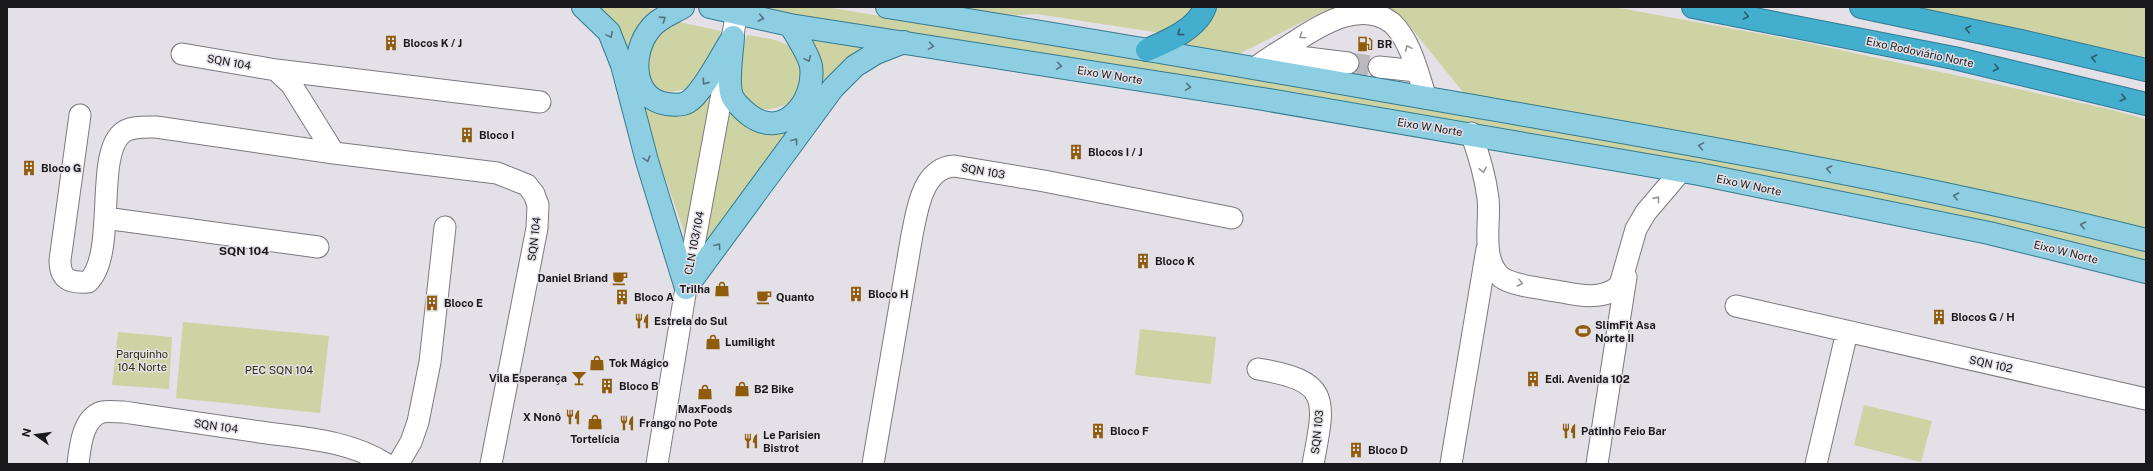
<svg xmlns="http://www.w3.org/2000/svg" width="2153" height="471" font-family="'Public Sans',sans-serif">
  <rect width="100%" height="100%" fill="#e3e0e7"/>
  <!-- green -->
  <path fill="#cdd3a3" d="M593,7H640L670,12L661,14L638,86L703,103L711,99L687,240L631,81Z
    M753,7H826L1404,103L1721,159L1964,208L2146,252V263Z
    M935,7H1196L1193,13L1161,33L1036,14L1001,16Z
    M1214,7H1614L1804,42L2104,108L2146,119V230L1467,97L1404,19L1341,7L1324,11L1237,55L1174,48C1197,38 1203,29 1214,7Z
    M1913,7H2146V57Z
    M679,22L721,31C717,41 703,77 696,84C687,92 665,93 654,90C651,83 645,74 644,66C643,46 662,29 679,22Z
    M798,33L877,45L703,248L728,93L766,126L812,97Z
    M747,35C766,38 800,41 804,66C805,73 798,92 796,100C772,111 764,114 741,99L740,58Z
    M183,322L329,336L320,413L176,398Z
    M1140,329L1216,337L1211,384L1135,375Z
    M118,332L172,337L169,389L112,385Z
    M1864,405L1932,421L1921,462L1854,445Z"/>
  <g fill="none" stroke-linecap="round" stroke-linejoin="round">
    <!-- minor-tunnel -->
    <path stroke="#bbb8be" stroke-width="21" stroke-dasharray="21 10" stroke-linecap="butt" d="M1348,63L1379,67"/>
    <defs>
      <path id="minor" d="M182,54L276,70L540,102
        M1275,54L1348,63
        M1379,67L1417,71
        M1255,68C1268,58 1282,50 1296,41C1323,23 1362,0 1392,23C1411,41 1418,74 1426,98
        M276,70L291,84L334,153
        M80,115L60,260C60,280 70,283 88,282C117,255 95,158 121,134C129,126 146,127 156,127L334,153L497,173L527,185L534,194L538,205L537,228L491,464
        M1471,133C1479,155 1485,175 1488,198C1491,221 1480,259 1501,277C1512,286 1547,289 1562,292C1581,296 1605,300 1620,285L1636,229L1646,212L1681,171
        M105,218L318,247
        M1736,306L2146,399
        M1258,369C1332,381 1325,400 1313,464
        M78,464C80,448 82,418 102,412C108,411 117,412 124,412C169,419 214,425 260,432C302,438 349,440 386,464
        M398,464L411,442L418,422L430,362L445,227
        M657,464L686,288L735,23
        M873,464L912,235C917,211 922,168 954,166L1044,181L1232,218
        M1451,464L1487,249
        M1597,464L1626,277
        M1816,464L1847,332"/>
      <path id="major" d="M583,7L609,32L622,65L647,161L686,288
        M683,7C673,13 657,19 650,29C631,52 631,99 667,104C674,105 683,105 688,102C703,93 723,52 733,37
        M710,7L790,25L1263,99L1699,174L1989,233L2146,272
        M887,7C1090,39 1293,75 1496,110C1714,148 1931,186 2146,240
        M733,38C732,52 727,83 732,96C735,103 742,109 748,114C783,142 816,101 811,66C809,55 796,35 790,25
        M686,288L833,88L855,66L876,53L904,42"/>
      <path id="highway" d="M1693,7L1954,58L2146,104
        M1861,7L2021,41L2146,70
        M1147,50C1168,41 1197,29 1205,7"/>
    </defs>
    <!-- minor casing -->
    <use href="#minor" stroke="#7c7980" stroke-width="23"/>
    <!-- major casing -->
    <use href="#major" stroke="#347a8f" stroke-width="24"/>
    <!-- highway casing -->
    <use href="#highway" stroke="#347a8f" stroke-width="24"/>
    <!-- minor -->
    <use href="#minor" stroke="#fff" stroke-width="21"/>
    <!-- major -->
    <use href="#major" stroke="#8ecee2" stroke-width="22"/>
    <!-- highway -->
    <use href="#highway" stroke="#43aece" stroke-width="22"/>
  </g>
  <!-- one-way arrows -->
  <defs><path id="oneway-chevron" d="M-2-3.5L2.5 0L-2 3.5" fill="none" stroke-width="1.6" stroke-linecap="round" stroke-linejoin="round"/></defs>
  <g stroke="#2c5c6b">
    <use href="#oneway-chevron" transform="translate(1746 16) rotate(11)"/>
    <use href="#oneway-chevron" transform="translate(1968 29) rotate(-168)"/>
    <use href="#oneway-chevron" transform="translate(1180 33) rotate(144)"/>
    <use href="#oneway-chevron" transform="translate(2094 58) rotate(-167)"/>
    <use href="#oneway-chevron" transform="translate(1996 68) rotate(13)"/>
    <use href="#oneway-chevron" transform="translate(2123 98) rotate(13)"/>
  </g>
  <g stroke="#54737e">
    <use href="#oneway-chevron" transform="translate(761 18) rotate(12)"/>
    <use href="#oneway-chevron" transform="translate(663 19) rotate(-33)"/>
    <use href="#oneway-chevron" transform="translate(610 35) rotate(62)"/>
    <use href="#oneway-chevron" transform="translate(931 46) rotate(9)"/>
    <use href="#oneway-chevron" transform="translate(808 59) rotate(66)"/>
    <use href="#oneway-chevron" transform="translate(1059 66) rotate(9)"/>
    <use href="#oneway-chevron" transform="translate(705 82) rotate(125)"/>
    <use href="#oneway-chevron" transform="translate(1188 87) rotate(9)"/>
    <use href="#oneway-chevron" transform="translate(795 141) rotate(-54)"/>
    <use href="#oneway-chevron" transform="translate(1701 146) rotate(-170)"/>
    <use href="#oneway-chevron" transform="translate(647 159) rotate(74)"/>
    <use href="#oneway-chevron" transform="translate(1829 169) rotate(-168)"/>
    <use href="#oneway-chevron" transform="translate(1956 196) rotate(-167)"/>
    <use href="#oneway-chevron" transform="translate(2083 225) rotate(-167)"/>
    <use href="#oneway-chevron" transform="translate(718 246) rotate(-54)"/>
  </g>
  <g stroke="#989798">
    <use href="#oneway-chevron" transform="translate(1302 36) rotate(146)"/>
    <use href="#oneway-chevron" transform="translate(1408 48) rotate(-114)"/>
    <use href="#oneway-chevron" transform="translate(1483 170) rotate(78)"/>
    <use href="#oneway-chevron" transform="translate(1657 199) rotate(-51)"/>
    <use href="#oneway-chevron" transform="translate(1520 283) rotate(14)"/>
  </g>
  <!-- icons -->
  <defs>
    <symbol id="building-bare" viewBox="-9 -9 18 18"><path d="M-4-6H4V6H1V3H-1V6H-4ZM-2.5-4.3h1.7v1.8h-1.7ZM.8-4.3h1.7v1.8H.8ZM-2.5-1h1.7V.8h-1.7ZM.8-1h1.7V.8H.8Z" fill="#8f5c0c" stroke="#e3e0e7" stroke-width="2.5" paint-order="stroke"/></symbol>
    <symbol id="fuel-bare" viewBox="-9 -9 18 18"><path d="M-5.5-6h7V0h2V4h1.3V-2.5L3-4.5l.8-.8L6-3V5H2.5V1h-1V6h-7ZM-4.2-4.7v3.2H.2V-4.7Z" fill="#8f5c0c" stroke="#e3e0e7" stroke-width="2.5" paint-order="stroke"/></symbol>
    <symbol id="cafe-bare" viewBox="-9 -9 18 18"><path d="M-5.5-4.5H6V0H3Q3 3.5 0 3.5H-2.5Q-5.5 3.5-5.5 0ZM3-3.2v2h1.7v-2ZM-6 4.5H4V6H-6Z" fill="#8f5c0c" stroke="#e3e0e7" stroke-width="2.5" paint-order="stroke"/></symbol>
    <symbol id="shop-bare" viewBox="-9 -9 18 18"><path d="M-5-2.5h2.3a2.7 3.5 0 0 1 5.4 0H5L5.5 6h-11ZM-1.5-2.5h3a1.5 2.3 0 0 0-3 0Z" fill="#8f5c0c" stroke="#e3e0e7" stroke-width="2.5" paint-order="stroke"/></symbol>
    <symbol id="restaurant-bare" viewBox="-9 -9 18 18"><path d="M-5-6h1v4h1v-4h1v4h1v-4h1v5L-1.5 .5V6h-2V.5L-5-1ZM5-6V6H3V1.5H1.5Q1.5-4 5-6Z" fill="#8f5c0c" stroke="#e3e0e7" stroke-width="2.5" paint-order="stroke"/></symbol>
    <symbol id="stadium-bare" viewBox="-9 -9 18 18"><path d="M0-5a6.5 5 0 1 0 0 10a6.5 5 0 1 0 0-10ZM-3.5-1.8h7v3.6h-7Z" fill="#8f5c0c" stroke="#e3e0e7" stroke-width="2.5" paint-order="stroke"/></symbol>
    <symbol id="bar-bare" viewBox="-9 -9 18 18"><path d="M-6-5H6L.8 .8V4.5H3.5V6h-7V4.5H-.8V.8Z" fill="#8f5c0c" stroke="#e3e0e7" stroke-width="2.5" paint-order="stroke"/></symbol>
  </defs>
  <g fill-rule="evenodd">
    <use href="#building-bare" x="380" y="32" width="22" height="22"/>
    <use href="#fuel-bare" x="1354" y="33" width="22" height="22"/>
    <use href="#building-bare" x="456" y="124" width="22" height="22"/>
    <use href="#building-bare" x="1065" y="141" width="22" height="22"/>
    <use href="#building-bare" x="18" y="157" width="22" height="22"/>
    <use href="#building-bare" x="1132" y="250" width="22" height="22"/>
    <use href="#cafe-bare" x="609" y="267" width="22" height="22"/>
    <use href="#shop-bare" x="711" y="278" width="22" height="22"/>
    <use href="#building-bare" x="845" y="283" width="22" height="22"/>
    <use href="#building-bare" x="611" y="286" width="22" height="22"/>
    <use href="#cafe-bare" x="753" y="286" width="22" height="22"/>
    <use href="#building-bare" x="421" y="292" width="22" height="22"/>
    <use href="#building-bare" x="1928" y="306" width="22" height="22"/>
    <use href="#restaurant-bare" x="631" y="310" width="22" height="22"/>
    <use href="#stadium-bare" x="1572" y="320" width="22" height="22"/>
    <use href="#shop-bare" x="702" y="331" width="22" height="22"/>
    <use href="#shop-bare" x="586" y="352" width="22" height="22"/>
    <use href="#bar-bare" x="568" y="367" width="22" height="22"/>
    <use href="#building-bare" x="1522" y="368" width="22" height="22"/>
    <use href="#building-bare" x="596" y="375" width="22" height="22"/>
    <use href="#shop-bare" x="731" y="378" width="22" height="22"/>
    <use href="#shop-bare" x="694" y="381" width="22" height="22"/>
    <use href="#restaurant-bare" x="562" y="406" width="22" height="22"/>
    <use href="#shop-bare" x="584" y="411" width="22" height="22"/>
    <use href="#restaurant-bare" x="616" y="412" width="22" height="22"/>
    <use href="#building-bare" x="1087" y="420" width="22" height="22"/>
    <use href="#restaurant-bare" x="1558" y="420" width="22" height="22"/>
    <use href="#restaurant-bare" x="740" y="430" width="22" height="22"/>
    <use href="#building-bare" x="1345" y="439" width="22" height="22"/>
  </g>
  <g text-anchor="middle" stroke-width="3" stroke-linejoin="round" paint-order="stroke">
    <!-- poi labels -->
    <g font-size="11" font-weight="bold" fill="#19181a" stroke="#e3e0e7" text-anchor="start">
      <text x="403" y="47">Blocos K / J</text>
      <text x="1377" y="48">BR</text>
      <text x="479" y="139">Bloco I</text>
      <text x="1088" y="156">Blocos I / J</text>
      <text x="41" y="172">Bloco G</text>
      <text x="1155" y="265">Bloco K</text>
      <text x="608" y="282" text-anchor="end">Daniel Briand</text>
      <text x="710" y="293" text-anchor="end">Trilha</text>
      <text x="868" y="298">Bloco H</text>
      <text x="634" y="301">Bloco A</text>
      <text x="776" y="301">Quanto</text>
      <text x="444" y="307">Bloco E</text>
      <text x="1951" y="321">Blocos G / H</text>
      <text x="654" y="325">Estrela do Sul</text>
      <text x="1595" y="329">SlimFit Asa<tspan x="1595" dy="13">Norte II</tspan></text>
      <text x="725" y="346">Lumilight</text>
      <text x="609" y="367">Tok Mágico</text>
      <text x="567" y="382" text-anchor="end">Vila Esperança</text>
      <text x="1545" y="383">Edi. Avenida 102</text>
      <text x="619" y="390">Bloco B</text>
      <text x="754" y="393">B2 Bike</text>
      <text x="705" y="413" text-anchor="middle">MaxFoods</text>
      <text x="561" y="421" text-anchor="end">X Nonô</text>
      <text x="639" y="427">Frango no Pote</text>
      <text x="1110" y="435">Bloco F</text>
      <text x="1581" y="435">Patinho Feio Bar</text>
      <text x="763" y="439">Le Parisien<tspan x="763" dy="13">Bistrot</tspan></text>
      <text x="595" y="443" text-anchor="middle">Tortelícia</text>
      <text x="1368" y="454">Bloco D</text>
    </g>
    <!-- street labels -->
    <g font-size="11" fill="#19181a" stroke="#e3e0e7">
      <text transform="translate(1920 52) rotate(12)" y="4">Eixo Rodoviário Norte</text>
      <text transform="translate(229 62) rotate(10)" y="4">SQN 104</text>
      <text transform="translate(1110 75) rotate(9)" y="4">Eixo W Norte</text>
      <text transform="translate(1430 127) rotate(9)" y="4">Eixo W Norte</text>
      <text transform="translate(983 171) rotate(10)" y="4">SQN 103</text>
      <text transform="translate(1749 185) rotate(12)" y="4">Eixo W Norte</text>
      <text transform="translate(534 239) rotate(-83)" y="4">SQN 104</text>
      <text transform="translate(694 243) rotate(-79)" y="4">CLN 103/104</text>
      <text transform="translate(2066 252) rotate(14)" y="4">Eixo W Norte</text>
      <text transform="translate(1991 364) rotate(12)" y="4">SQN 102</text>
      <text transform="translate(216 426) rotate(8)" y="4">SQN 104</text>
      <text transform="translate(1317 432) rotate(-84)" y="4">SQN 103</text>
    </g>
    <!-- park labels -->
    <g font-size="11" fill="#2e300e" stroke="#e3e0e7">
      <text x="142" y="358">Parquinho<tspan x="142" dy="13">104 Norte</tspan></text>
      <text x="279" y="374">PEC SQN 104</text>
    </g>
    <!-- neighbourhood labels -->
    <g font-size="12" font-weight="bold" fill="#19181a" stroke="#e3e0e7">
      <text x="244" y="255">SQN 104</text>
    </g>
  </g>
  <!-- border -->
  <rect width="2153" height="471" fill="none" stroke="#19181a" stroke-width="16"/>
  <!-- north arrow -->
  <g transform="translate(36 435) rotate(284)" stroke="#e3e0e7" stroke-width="3" paint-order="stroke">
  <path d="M0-3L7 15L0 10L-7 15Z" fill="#19181a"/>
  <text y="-6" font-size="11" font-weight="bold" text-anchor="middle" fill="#19181a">N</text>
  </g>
</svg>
